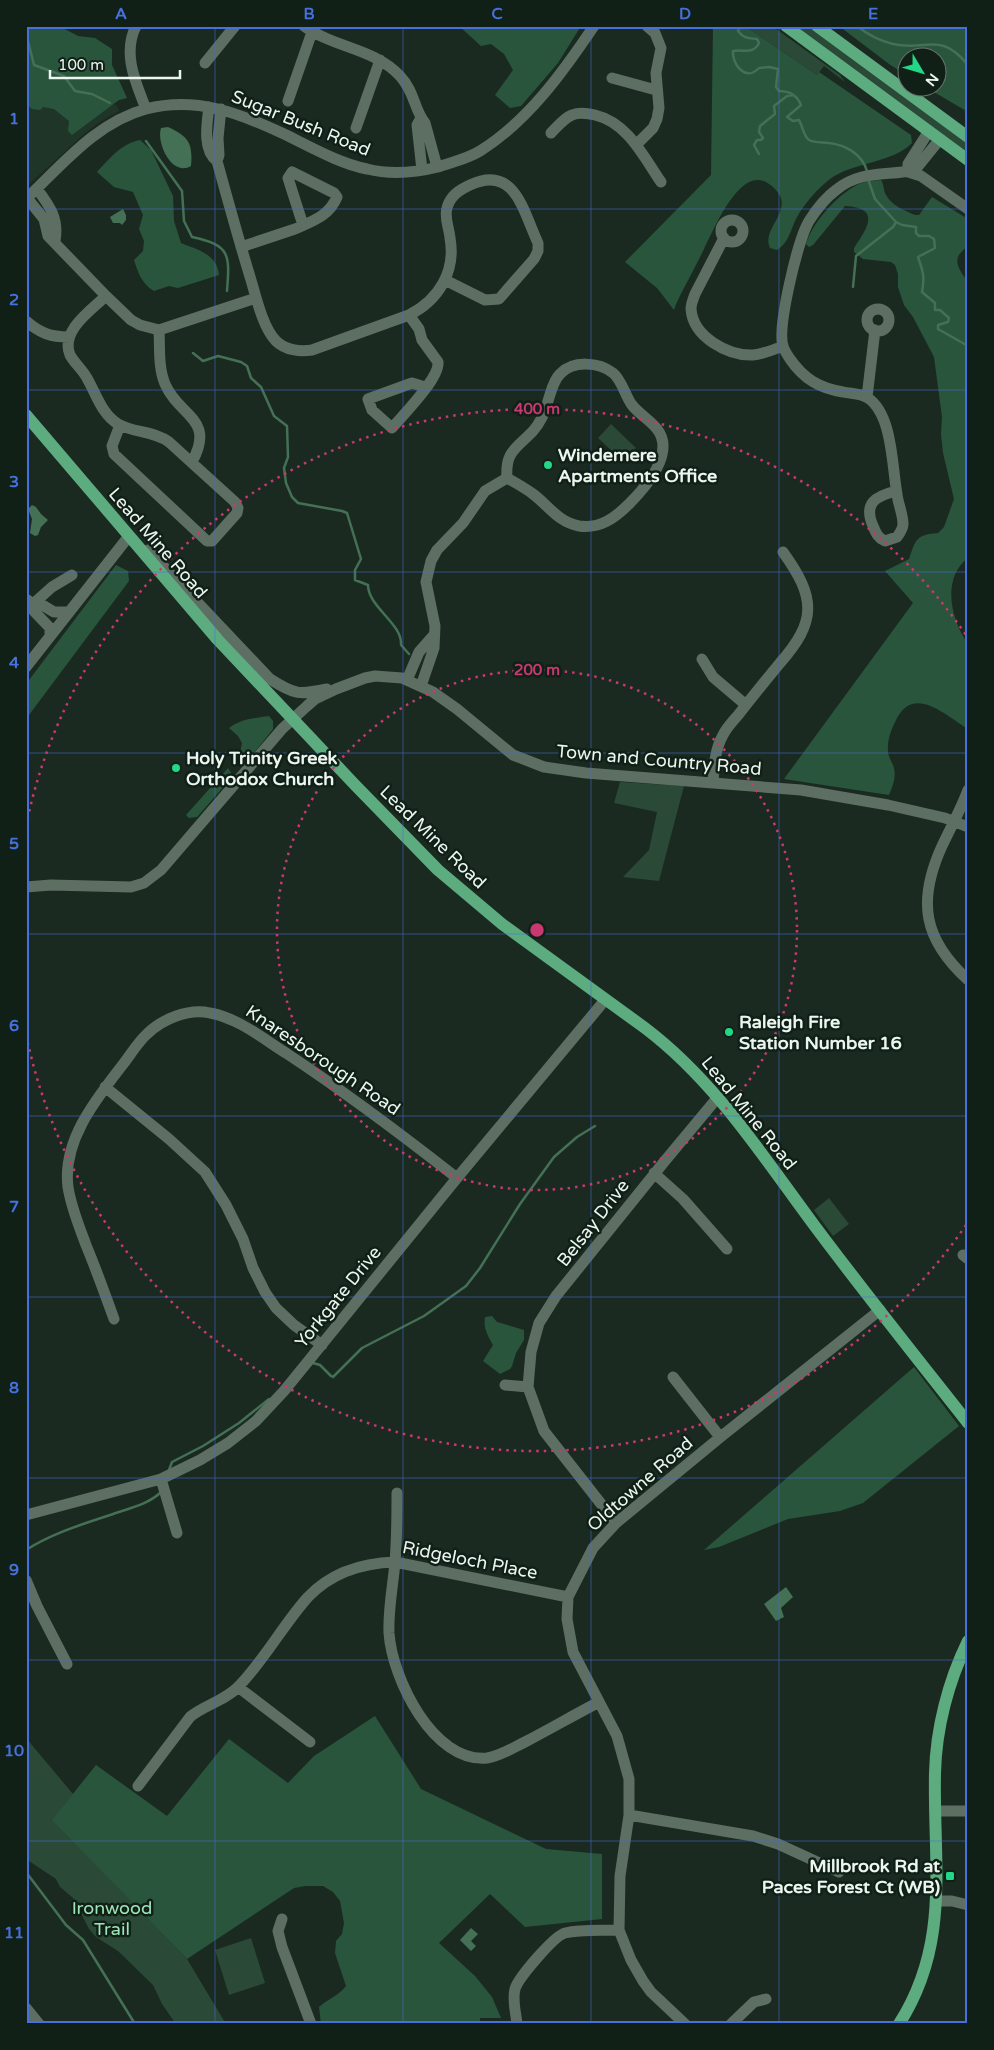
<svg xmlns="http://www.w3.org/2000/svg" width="994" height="2050" font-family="'Varela Round',sans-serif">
  <rect width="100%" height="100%" fill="#1b2a20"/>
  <!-- built -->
  <path fill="#1f3528" d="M26,33L101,98L117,106L119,111L101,121L83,135L26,187Z"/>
  <!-- green -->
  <path fill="#2a4936" d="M745,26H772L840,75L845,82L824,66L817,75Z
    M794,26H808L968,143V154Z
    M611,424L636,448L623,461L598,438Z
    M620,782L684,786L659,881L623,877L649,850L657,812L614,803Z
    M829,1198L849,1224L833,1236L814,1210Z
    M26,1738L73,1794L53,1820L187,1959L226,2024H176L162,2004L153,1985L118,1951L96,1937L89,1929L73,1898L60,1887L56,1879L26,1859Z
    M251,1938L265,1983L229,1995L215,1950Z"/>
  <!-- forest -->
  <path fill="#29553c" d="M26,26H59L78,36L95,38L112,49V65L127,98L119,100L72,135L68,131L69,121L54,109L43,107L40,110L32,109L26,104Z
    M459,26H581L558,63L521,106L510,108L495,95L513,70L504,54L491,44L481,46Z
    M713,26H745L817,75L819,72L911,135L912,143C893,163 853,162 830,179C817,189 805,203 797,217C791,228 789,243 777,250L770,248C762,230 786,217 781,198C779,193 774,187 769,184C740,163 713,232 704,249C695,268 685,285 676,304L674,310L657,288L625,262L711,175Z
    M839,26H945L953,29H964L968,33V112L927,88H936V58H906V75L889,64Z
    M140,140L151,150L173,196L174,221L181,243C198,250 217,254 219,275L178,288L169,286L154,291C142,284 138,273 134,260L143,251L144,241L139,229L143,215L133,192L114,187L97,172C109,159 122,143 140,140Z
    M881,180C884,184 883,190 886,195C892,206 904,210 915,215H919L932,197L968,219V246C950,259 958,267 968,283V558C941,578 951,621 968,644V729C946,716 915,685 897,718C892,728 887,739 888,751C888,755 891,761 893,765C897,776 893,785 889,795L784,779L913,603L885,571L909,559C916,538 917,535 938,533L944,527L954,499L943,453L941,434L942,417L934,357L913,317L904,305L898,287V274L895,265L891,262L863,259L854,252V248C867,228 882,208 845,206L813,245L809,247L806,244C813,222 836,196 857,185C864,181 873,181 881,180Z
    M116,565L128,571L129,581L26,719V684Z
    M269,716L273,721V729L247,762L242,765L238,763L242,743L238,736L229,728C241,719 255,718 269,716Z
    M228,768L233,776L197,817L189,818L186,815Z
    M492,1316L497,1322L524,1330V1340L516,1353L512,1366L510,1369L500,1374L483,1361L493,1345C488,1336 483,1328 485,1317Z
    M914,1367L959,1426L863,1503L840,1511L788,1519L719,1547L704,1550Z
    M375,1716L421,1789L546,1849L602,1854V1919L525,1927L490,1894L439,1943L475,1976L492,1997L501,2018H480V2024H321L319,2007C328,1999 338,1996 346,1986L335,1953L336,1941L342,1934L344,1923L340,1901L333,1892L323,1886H305L294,1888L187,1959L52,1820L96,1765L167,1816L229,1739L288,1783L314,1756Z"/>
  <!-- water -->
  <path fill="#447055" d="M168,127C189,137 193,143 191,166C172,177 156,143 161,128Z
    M123,209L126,215V220L122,225L120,223H113L110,217Z
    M32,505L36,507L41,514L48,520L41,527L38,535L35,536L30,533L32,519L28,509Z
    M786,1587L793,1597L781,1608L784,1617L776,1621L764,1604Z
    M471,1928L478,1934L471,1941L476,1946L471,1951L460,1940Z"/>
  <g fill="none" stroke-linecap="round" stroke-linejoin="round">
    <!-- stream -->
    <path stroke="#447055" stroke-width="2.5" d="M740,26L738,31C744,39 749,38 757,39L759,43C753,55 743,49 733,51C732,65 746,82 759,68L769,67L778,69L776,87L779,91C789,91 797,95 801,105L787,117L793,121L799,120C802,125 804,137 809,140C814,143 823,142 829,143C846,145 862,154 867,171
      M857,26C867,34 880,41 893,44C927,52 939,30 968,65
      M26,33L34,65L64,76L75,91L92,94L110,103
      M146,141L182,191L184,221L192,237C230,245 230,254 227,291
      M759,154L754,145L757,140H761L763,138L759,132L760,126L775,114L774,106L787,96L793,95
      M868,179L875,199L896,222L902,225L916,227V233L919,236H929L934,239L935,248L918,257C923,271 925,277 922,292L935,303V310H940L949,318L948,322L938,325V329L968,346
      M853,287L856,256L893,227L896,222
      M193,353L203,361L218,356L241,362L247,366L251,378L261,387L274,416L287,426L288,457L284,468L286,483L292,497L298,503L342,511L347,513L361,559L355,570V580L368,585C368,607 403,624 401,645L409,654
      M313,1363L320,1365L331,1376L333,1377L362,1348L424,1316L466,1286L480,1268L520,1204L554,1157L577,1137L595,1126
      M169,1470L172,1462L203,1446L239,1423L269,1399
      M26,1550C54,1532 87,1523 119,1512C134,1507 149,1503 160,1493
      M26,1872L66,1925L83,1940L135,2024"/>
    <!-- minor -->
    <path stroke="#5d6e63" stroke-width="11" d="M136,26C122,54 136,83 146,109
      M304,26C334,48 374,48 400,76C415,92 414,110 425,123L437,167
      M205,63L235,26
      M612,78L656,90
      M288,101L312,32
      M209,107C207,123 202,150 217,161C228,201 239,241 251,280C256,297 263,328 276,341C285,350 300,352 312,350L409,315C439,300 456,271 450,238C449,227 444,218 447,208C450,196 459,190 470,185C515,164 523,211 538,243V251L534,259L499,299L485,300L445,280
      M421,118L417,125L422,170
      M356,128L380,60
      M551,133C557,127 564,118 572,115C579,112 587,113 595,115C628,123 643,156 661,182
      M636,145L653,128L657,119L659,108L656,73L661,48L655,33L647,26
      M217,161L219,155L218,138L221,109
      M908,172L921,176L968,209
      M908,172V164L929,131
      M37,189C50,206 59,219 55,241
      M27,198L44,219L48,236L106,296L131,320L140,325L159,330L256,298
      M26,199C62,165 97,122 146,109C196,96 239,113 284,134C311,147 338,163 367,169C391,175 414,173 438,167C452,162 467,159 480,151C528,121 563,72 594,26
      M721 231a11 11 0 1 1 22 0a11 11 0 1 1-22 0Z
      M724,238L695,294C693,299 691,304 691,309C693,337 728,356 753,355C763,354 773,350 783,346
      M241,247L295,229C313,221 329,216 337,197L334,193L292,172L288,178L303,225
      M106,296C91,310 60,331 70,355C75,364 84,371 88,380C97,396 102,414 118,424C134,433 154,431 169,442L235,502L238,508L237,513L212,541H207L114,454L112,446L120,425
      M867 320a11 11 0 1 1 22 0a11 11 0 1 1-22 0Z
      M409,315L419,329L422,340L438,362C440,378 403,415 392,428L372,410L368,399L412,383L425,387
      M26,321C40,333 50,337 69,337
      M159,330C160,348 158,367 165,384C179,417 216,418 192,462
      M867,397L875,330
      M896,491C876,496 863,503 873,526C876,533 878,538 885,541L897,537C900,533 903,529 903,524C903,514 898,504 897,494C892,468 893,415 868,398C860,393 852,394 843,392C819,388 804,379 790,359C788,356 784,350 783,346C777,327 798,239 809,221C816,210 825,198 836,190C860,170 887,176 915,170L940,139
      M148,550L270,679C295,695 299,695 327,689
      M26,599L33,604L32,609L50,628V636
      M33,604L52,587L72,575
      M33,604L39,603L54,612H67
      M702,659L713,677L746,705
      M26,667L129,536
      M407,680L419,652L434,635
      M421,686L434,648L435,626L426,582L431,561L437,550L463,523L485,491L507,478C516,483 525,488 533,494C549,506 558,522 579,526C600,529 615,518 629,504C645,488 676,453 657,429C650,420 639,414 632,405C625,396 622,380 613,373C599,362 573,360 560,374C553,381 551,392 548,401C545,413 540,423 533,431C516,449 505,451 507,478
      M713,783C714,766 715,749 723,735C727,727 734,720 739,714C752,697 766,680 780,663C817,621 816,598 783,552
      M968,790C961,809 951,827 942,846C917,901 923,939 968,980
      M26,887L51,885L131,887L144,883L161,870L282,729L307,706L315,699L336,689L365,678L375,676L402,678L433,692L457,709L513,755L544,767L586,773L801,790L888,805L945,818L968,827
      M105,1087L169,1139L205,1172L226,1205L243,1239L253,1268L265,1292L276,1308L294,1325L322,1345
      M654,1173L683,1199L727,1249
      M963,1255L968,1259
      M114,1319C105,1294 96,1269 86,1245C79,1226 71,1207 68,1187C62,1140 97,1098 124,1063C131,1054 138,1042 147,1034C162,1019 189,1008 210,1013C238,1018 262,1038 286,1053C345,1092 401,1134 457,1178
      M673,1377L720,1437
      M505,1385L528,1387
      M161,1479L177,1533
      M397,1493C397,1516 397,1539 395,1562C393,1586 388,1609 389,1633C392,1678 433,1763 487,1758C500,1756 513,1748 525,1742C550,1729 574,1715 599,1702
      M26,1515L161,1479L200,1460L228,1443L256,1421L284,1391L457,1178L605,1000
      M616,1523L544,1431L528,1387L531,1352L539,1323L556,1296L664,1162L718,1097
      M26,1580L37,1606L67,1664
      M238,1687L310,1742
      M138,1786L190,1717C204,1705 225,1701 239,1686C265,1659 283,1625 308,1597C331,1573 362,1563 395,1562L568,1597
      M935,1811H968
      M629,1815L753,1836L778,1844L839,1872
      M937,1901H952L968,1905
      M282,1919L278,1931L282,1947L311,2024
      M26,2008L39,2024
      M517,2024C516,2013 512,2000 515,1989C518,1978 554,1936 565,1933C582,1929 602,1931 619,1930
      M685,2024L651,1992L643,1981L631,1960L619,1930L620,1876L629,1815V1779L617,1736L573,1652L567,1619L568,1597L593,1548L616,1523L723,1435L880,1310
      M731,2024L754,2002L766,1999"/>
    <!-- major -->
    <path stroke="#5dac80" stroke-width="12" d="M786,26L968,160
      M817,26L968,137
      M26,415L218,640L356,786L438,870L502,924L645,1028C715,1081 762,1155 814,1225C864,1292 916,1357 968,1423
      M899,2024C951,1943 933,1863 935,1773C936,1729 948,1682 968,1641"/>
  </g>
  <!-- grid -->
  <path fill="none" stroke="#4670dd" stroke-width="1" stroke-opacity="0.55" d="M215,26V2024M403,26V2024M591,26V2024M779,26V2024M26,209H968M26,390H968M26,572H968M26,753H968M26,934H968M26,1116H968M26,1297H968M26,1478H968M26,1660H968M26,1841H968"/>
  <!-- distance rings -->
  <g fill="none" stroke="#c83971" stroke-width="2.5" stroke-dasharray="2.5 5">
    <circle cx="537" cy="930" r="260"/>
    <path d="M966 1225A521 521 0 0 1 26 1034M26 826A521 521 0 0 1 966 635"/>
  </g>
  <!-- markers -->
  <g fill="#22d887" stroke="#112017" stroke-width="2">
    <circle cx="548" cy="465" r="5"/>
    <circle cx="176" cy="768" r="5"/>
    <circle cx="729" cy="1032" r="5"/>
    <rect x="945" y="1871" width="10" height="10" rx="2.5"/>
  </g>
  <g text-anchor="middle" stroke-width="5" stroke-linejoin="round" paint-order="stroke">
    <!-- street labels -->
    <g font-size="18" fill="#ecf6f0" stroke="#112017">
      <text transform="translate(301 123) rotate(22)" y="6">Sugar Bush Road</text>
      <text transform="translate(158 543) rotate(49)" y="6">Lead Mine Road</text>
      <text transform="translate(659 760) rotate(5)" y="6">Town and Country Road</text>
      <text transform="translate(433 837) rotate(44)" y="6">Lead Mine Road</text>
      <text transform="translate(323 1060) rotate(34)" y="6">Knaresborough Road</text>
      <text transform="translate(749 1113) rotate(51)" y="6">Lead Mine Road</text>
      <text transform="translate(593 1223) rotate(-52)" y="6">Belsay Drive</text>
      <text transform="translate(338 1297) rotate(-51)" y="6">Yorkgate Drive</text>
      <text transform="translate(640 1484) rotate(-41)" y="6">Oldtowne Road</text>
      <text transform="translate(470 1560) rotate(11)" y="6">Ridgeloch Place</text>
    </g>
    <!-- poi labels -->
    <g font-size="18" font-weight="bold" fill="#ecf6f0" stroke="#112017" text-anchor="start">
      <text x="558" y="461">Windemere<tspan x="558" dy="21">Apartments Office</tspan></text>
      <text x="186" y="764">Holy Trinity Greek<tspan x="186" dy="21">Orthodox Church</tspan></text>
      <text x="739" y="1028">Raleigh Fire<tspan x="739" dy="21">Station Number 16</tspan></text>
      <text x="940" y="1872" text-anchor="end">Millbrook Rd at<tspan x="940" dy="21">Paces Forest Ct (WB)</tspan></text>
    </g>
    <!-- park labels -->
    <g font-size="18" fill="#9de6b9" stroke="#112017">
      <text x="112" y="1914">Ironwood<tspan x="112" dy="21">Trail</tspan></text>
    </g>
  </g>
  <circle cx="537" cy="930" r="8" fill="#c83971" stroke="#112017" stroke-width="2.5"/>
  <g font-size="15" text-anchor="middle" font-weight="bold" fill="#c83971" stroke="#112017" stroke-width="5" stroke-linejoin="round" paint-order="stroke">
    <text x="537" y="414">400 m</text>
    <text x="537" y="675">200 m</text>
  </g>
  <!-- border -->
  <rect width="994" height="2050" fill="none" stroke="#112017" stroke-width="55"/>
  <!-- north arrow -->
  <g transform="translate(922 72) rotate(128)"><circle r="24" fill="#112017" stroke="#69766e"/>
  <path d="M0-4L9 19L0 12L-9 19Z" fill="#22d887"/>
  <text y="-8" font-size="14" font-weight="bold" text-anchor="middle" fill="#ecf6f0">N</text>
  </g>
  <!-- scale -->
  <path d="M50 70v8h130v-8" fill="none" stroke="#ecf6f0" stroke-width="2.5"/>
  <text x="58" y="70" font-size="15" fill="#ecf6f0" stroke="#112017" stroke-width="4" paint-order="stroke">100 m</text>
  <rect x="28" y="28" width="938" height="1994" fill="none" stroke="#4670dd" stroke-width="2"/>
  <g font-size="16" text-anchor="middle" font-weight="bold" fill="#4670dd">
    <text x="121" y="19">A</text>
    <text x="309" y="19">B</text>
    <text x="497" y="19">C</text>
    <text x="685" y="19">D</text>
    <text x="873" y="19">E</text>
    <text x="14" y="124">1</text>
    <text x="14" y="305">2</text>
    <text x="14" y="487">3</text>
    <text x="14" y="668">4</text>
    <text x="14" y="849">5</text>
    <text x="14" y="1031">6</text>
    <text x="14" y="1212">7</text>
    <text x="14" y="1393">8</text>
    <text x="14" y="1575">9</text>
    <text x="14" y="1756">10</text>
    <text x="14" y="1938">11</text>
  </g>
</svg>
